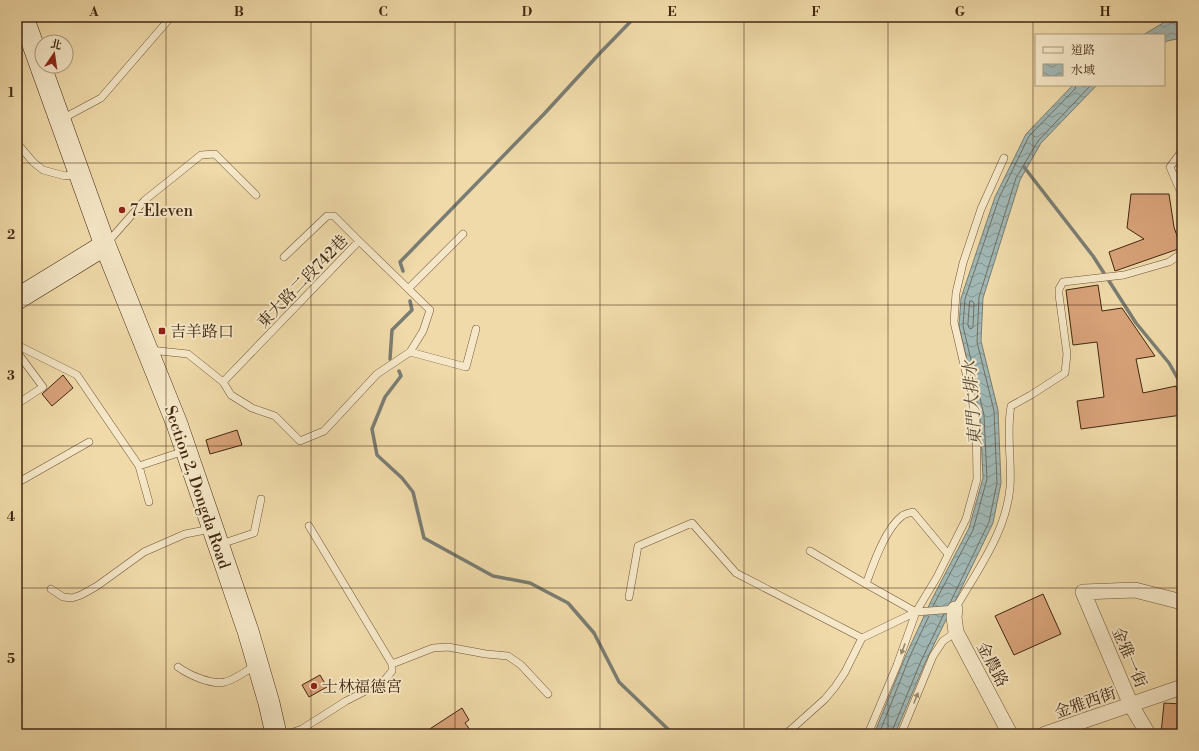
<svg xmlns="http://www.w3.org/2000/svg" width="1199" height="751" font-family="'Libre Bodoni','Noto Serif TC',serif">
  <defs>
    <pattern id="water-waves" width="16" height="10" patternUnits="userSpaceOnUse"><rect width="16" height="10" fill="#a0b7b4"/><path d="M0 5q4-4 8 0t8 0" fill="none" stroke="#849591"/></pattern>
  </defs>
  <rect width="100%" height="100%" fill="#f0daa9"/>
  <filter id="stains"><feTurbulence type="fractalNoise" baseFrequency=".005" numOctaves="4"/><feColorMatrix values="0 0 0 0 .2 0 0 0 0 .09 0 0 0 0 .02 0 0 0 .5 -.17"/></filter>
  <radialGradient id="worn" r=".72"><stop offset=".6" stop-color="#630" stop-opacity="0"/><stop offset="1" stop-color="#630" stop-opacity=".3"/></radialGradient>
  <!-- water -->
  <path fill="url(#water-waves)" stroke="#7a7d73" d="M1173,17H1182V38L1167,41L1164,43V35H1143Z
    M1073,85H1097L1041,143L1020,180L983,298L981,341L998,410L1001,483L993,523L925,663L895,734H874L906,655L932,599L969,528L983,478L980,415L959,326L961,298L995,197L1026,134Z"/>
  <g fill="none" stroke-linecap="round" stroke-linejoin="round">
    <!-- shore -->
    <path stroke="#706f63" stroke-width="1" d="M970,301H972L974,303L973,327L971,329L969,328L968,325Z
      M950,603L989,522L997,483L994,411L977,342L979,297L1016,178L1038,141L1091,85
      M933,606L973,530L987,479L984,415L963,326L965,299L999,198L1029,136L1075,89L1076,85
      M879,734L910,656L929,616
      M891,734L892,731L921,661L944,614"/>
    <!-- stream -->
    <path stroke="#7a7d73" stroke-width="3.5" d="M1024,167L1093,256L1136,323L1169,363L1182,386
      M403,271L400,262L544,114L600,53L635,17
      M390,359L392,330L412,310L410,301
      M399,371L401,376L385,397L372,429L377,455L402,478L413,492L424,538L493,576L530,583L568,603L594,633L619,682L673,734"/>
  </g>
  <!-- building -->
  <path fill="#d8a279" stroke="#412712" d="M1131,194H1169L1174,227L1181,248L1115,271L1109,252L1144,239L1127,228Z
    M1098,285L1102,311L1122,308L1155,356L1136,359L1143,393L1176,386L1182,410V415L1081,429L1077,401L1104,397L1097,342L1073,345L1066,290Z
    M63,375L73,388L52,406L42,394Z
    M237,430L242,445L210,454L206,440Z
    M1043,594L1061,634L1014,655L995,616Z
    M320,675L327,687L309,697L302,685Z
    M1164,703L1182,704V734H1161Z
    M462,708L469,720L465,723L473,734H422Z"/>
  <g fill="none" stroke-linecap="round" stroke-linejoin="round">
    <defs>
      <path id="lane" d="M62,119L101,98L171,17
        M17,143L33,162L43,170L65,176L77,174
        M1182,151L1170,167L1182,195
        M107,243L145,200L165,184L201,155L215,154L256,195
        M284,257L327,216H334L359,241
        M409,288L463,234
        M17,345L77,375L139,466
        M150,350L188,354L223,382L359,241L430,310L423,331L410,352
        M17,352L43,387L17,404
        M223,382L231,395L252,408L275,416L300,441L324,431L377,374L410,352L466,367L476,329
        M17,483L89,442
        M149,502L139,466L184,451
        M309,526L392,664
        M221,544L254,533L261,499
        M810,551L866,584L916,612
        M866,584C873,565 885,529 902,516C904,514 909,513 913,512L948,554
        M51,589L63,597L72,598L81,595L97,586L144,552L185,534L211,529
        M629,597L638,546L692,523L736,573L862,638
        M178,667C189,675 211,685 225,682C236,679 246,671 256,665
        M288,734L302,729L346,701L383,682L392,671V664L433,648L448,647L486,654L508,656L521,665L548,694
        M786,734L825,699L835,687L845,672L862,638L916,612L955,609C977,571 1006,532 1010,488C1012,460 1006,432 1011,406L1031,395L1065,373L1067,354L1059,295V289L1063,282L1124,275L1169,262L1182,253
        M868,734L897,665L916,612L937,577L966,519L977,479L976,416L954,322L956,293L963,263L981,209L1004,158
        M901,734L933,656L943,641L956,632"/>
      <path id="street" d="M955,609L954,617L956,632L1010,734
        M1045,734L1182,687
        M1148,734L1131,705L1083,592L1135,590L1182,602"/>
      <path id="secondary" d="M23,17L105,245L177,424L248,631L269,703L276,734
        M17,299L105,245"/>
    </defs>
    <!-- lane casing -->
    <use href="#lane" stroke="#6d5438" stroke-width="8"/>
    <!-- street casing -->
    <use href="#street" stroke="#6d5438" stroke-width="16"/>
    <!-- secondary casing -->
    <use href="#secondary" stroke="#412712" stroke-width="22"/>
    <!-- lane -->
    <use href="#lane" stroke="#f5e7c7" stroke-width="7"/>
    <!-- street -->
    <use href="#street" stroke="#f5e7c7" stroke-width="15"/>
    <!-- secondary -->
    <use href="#secondary" stroke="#f5e7c7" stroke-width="21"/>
  </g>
  <!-- one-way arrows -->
  <defs><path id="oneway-solid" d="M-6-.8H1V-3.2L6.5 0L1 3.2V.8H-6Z"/></defs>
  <g fill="#9b876c">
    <use href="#oneway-solid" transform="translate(903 649) rotate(110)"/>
    <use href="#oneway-solid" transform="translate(916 698) rotate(-68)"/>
  </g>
  <!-- grid -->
  <path fill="none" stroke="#412712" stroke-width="1" stroke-opacity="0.55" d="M166,17V734M311,17V734M455,17V734M600,17V734M744,17V734M888,17V734M1033,17V734M17,163H1182M17,305H1182M17,446H1182M17,588H1182"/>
  <!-- markers -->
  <g fill="#8f2418" stroke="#f5e7c7" stroke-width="1.5">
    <circle cx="122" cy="210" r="4"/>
    <rect x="158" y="327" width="8" height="8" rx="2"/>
    <circle cx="314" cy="686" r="4"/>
  </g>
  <g text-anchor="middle" stroke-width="4" stroke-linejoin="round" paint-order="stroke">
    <!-- poi labels -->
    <g font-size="16" fill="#412712" stroke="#f5e7c7" text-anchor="start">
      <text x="130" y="216">7-Eleven</text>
      <text x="170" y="337">吉羊路口</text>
      <text x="322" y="692">士林福德宮</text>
    </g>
    <!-- street labels -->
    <g font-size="16" fill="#412712" stroke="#f5e7c7">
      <text transform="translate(302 281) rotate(-46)" y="6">東大路二段742巷</text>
      <text transform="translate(198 487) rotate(71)" y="6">Section 2, Dongda Road</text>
      <text transform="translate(1130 657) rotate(67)" y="6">金雅一街</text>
      <text transform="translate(993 664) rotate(62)" y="6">金農路</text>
      <text transform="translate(1085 702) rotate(-19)" y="6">金雅西街</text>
    </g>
    <!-- water labels -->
    <g font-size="17" font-style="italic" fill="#594b3a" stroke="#f5e7c7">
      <text transform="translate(972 403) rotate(-94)" y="6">東門大排水</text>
    </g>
  </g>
  <!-- margin -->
  <rect width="1199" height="751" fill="none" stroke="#f0daa9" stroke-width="44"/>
  <!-- legend -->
  <rect x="1035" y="34" width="130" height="52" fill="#f5e7c7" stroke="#ad9a7f"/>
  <rect x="1043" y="47" width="20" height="6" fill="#f5e7c7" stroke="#ad9a7f"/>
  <text x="1071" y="54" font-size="12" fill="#412712">道路</text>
  <rect x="1043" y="64" width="20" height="12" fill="url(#water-waves)" stroke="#ad9a7f"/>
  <text x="1071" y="74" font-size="12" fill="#412712">水域</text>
  <!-- north arrow -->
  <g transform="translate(54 54) rotate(13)"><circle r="19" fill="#f5e7c7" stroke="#ad9a7f"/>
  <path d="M0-3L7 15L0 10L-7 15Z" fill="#8f2418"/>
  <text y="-6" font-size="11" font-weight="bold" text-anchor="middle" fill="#412712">北</text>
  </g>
  <rect x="22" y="22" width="1155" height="707" fill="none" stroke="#412712" stroke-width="1.5"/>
  <g font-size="13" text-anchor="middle" font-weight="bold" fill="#412712">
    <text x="94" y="16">A</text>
    <text x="239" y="16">B</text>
    <text x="383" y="16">C</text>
    <text x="527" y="16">D</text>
    <text x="672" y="16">E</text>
    <text x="816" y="16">F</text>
    <text x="960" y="16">G</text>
    <text x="1105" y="16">H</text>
    <text x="11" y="97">1</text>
    <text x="11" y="239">2</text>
    <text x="11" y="380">3</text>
    <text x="11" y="521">4</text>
    <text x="11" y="663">5</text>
  </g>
  <rect width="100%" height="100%" filter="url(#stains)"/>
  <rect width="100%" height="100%" fill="url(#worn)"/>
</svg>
